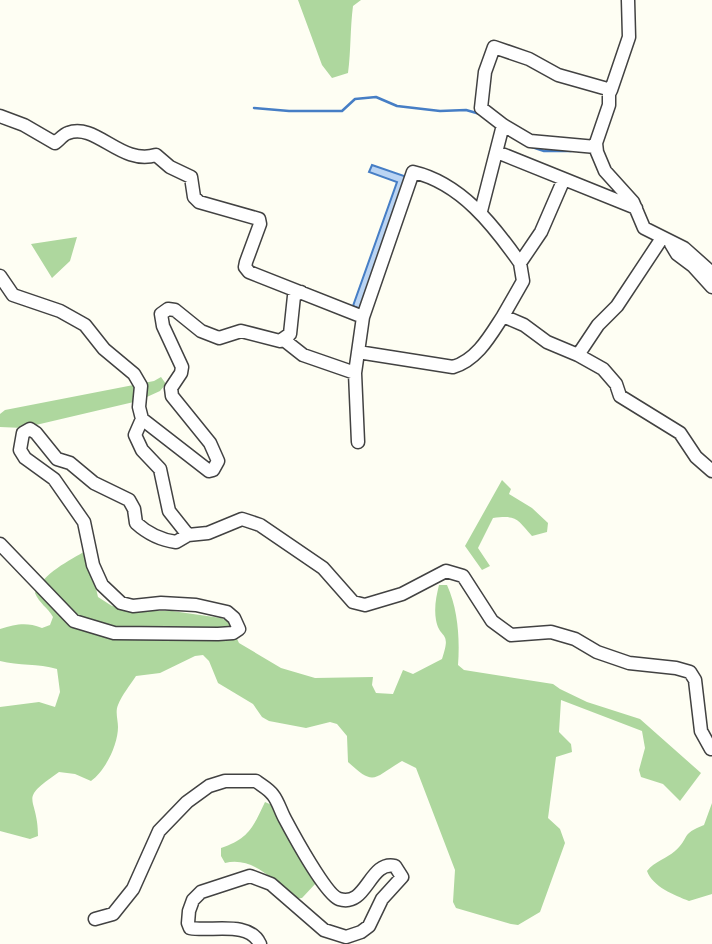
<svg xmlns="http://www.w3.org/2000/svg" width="712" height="944" font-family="Georgia,serif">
  <rect width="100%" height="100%" fill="#fefef3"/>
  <!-- forest -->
  <path fill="#aed79e" d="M298,0H361L353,6C350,29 351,50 348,73L332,78L322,65Z
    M77,237L70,261L52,278L31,244Z
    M161,377L166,384L160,391L138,401L23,428L0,427V414L5,410L154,381Z
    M502,480L511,489L509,494L532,508L548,523L547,532L532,536C517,519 517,515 493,518L478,548L490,566L482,570L465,546Z
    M87,550L98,597L112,606L147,611H172L221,618L229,622L239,643L281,668L315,678L373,677L372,685L376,693L393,694L403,670L413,674L442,659C452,629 440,641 436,620C434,608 436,597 439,585H447C458,609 460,639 458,665L464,670L553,684L560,689L587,702L640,719L701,773L680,801L663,784L641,777L639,770L645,748L642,731L561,700L559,732L571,744L572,752L556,757L548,818L560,829L565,843L540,912L518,925L511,924L456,908L453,902L455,870L416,768L402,761C373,778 375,787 348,762L347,736L337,724L330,722L306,728L269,721L262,717L253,704L218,683L209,661L203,655L195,656L160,673L136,676C130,685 122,695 118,705C115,712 118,720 118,727C118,745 105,771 91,781L75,774L59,772C16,802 38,794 38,836L30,839L0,831V707L39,702L55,707L60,692L57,669C38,663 19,666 0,661V629C17,624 26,622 42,628L50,625L53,617C48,608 39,603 35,593C43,573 69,561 87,550Z
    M265,802L274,806L317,882L302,898L295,899C275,882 254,856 225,863L221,856V848C249,839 253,827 265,802Z
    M712,803V894L689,901C674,895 653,887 647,871C655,861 666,859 675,851C690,838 680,834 704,825Z"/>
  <!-- water -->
  <path fill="#bad4f3" stroke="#467ec5" stroke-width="2" d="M372,165L410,178L363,310L353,306L397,182L369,172Z"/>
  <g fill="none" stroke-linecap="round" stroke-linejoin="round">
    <!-- stream -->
    <path stroke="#467ec5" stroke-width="2.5" d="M254,108L289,111H342L355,99L376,97L397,106L440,111L466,110L480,114
      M529,146L544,151H571"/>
    <defs>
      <path id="minor" d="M611,90L629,37L628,0
        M0,116L24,125L55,143C59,140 64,134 68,133C96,122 121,166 156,155L170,167L191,177L194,197L199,202L259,219L260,224L246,262L245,267L249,272L363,317
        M503,125L481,108L485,72L494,47L529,59L558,75L611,90L609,94V105L596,143L597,152L605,171L633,202L644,228L684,248L712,273
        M497,152L636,208
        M481,211L503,125L530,141L596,147
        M671,244L677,254L693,266L712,287
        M0,276L13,295L60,311L85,325L104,349L134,374L141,386L139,407L142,419L209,471L213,470L218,461L210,443L172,396L171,388L181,373L182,367L163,326L161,314L168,309L175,310L201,331L219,338L241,331L280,341L290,334L294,296L301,292
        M503,316L523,281L520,263L541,232L564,179
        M284,340L303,355L355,373L363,317L413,172C461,183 494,226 520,263
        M358,352L453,367C477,360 490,336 503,316L524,325L547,342L578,355L598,325L617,306L662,238
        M578,355L603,369L616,384L620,396L680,433L696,457L712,471
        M355,373L358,442
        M142,419L135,435L142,450L160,469L169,511L188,535
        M0,544L74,621L114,633L218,634L233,633L239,629L234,618L227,612L196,605L161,603L133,606L121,603L102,585L93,565L84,522L54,479L25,458L20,450L23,433L30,429L36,433L57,459L70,463L94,483L129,500L134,509L136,523C147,533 161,540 176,542L188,535L208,533L242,519L260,525L323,568L353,602L365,605L402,594L446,571L463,576L492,621L511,635L551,632L575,639L597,652L629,663L676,668L690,672L695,680L701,731L711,749
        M95,919L113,914L133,889L159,831L187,802L209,786L225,781H256C261,785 269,789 273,795C278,801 281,812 285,819C293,834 326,895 339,899C367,908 369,860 395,866L402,877L382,899L369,926L361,932L346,937L324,930L271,884L250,876L201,892L193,900L189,911L188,923L190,928C211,932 249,920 260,944"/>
    </defs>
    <!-- minor casing -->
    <use href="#minor" stroke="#424242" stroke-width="15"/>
    <!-- minor -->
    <use href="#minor" stroke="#fff" stroke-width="12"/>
  </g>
</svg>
